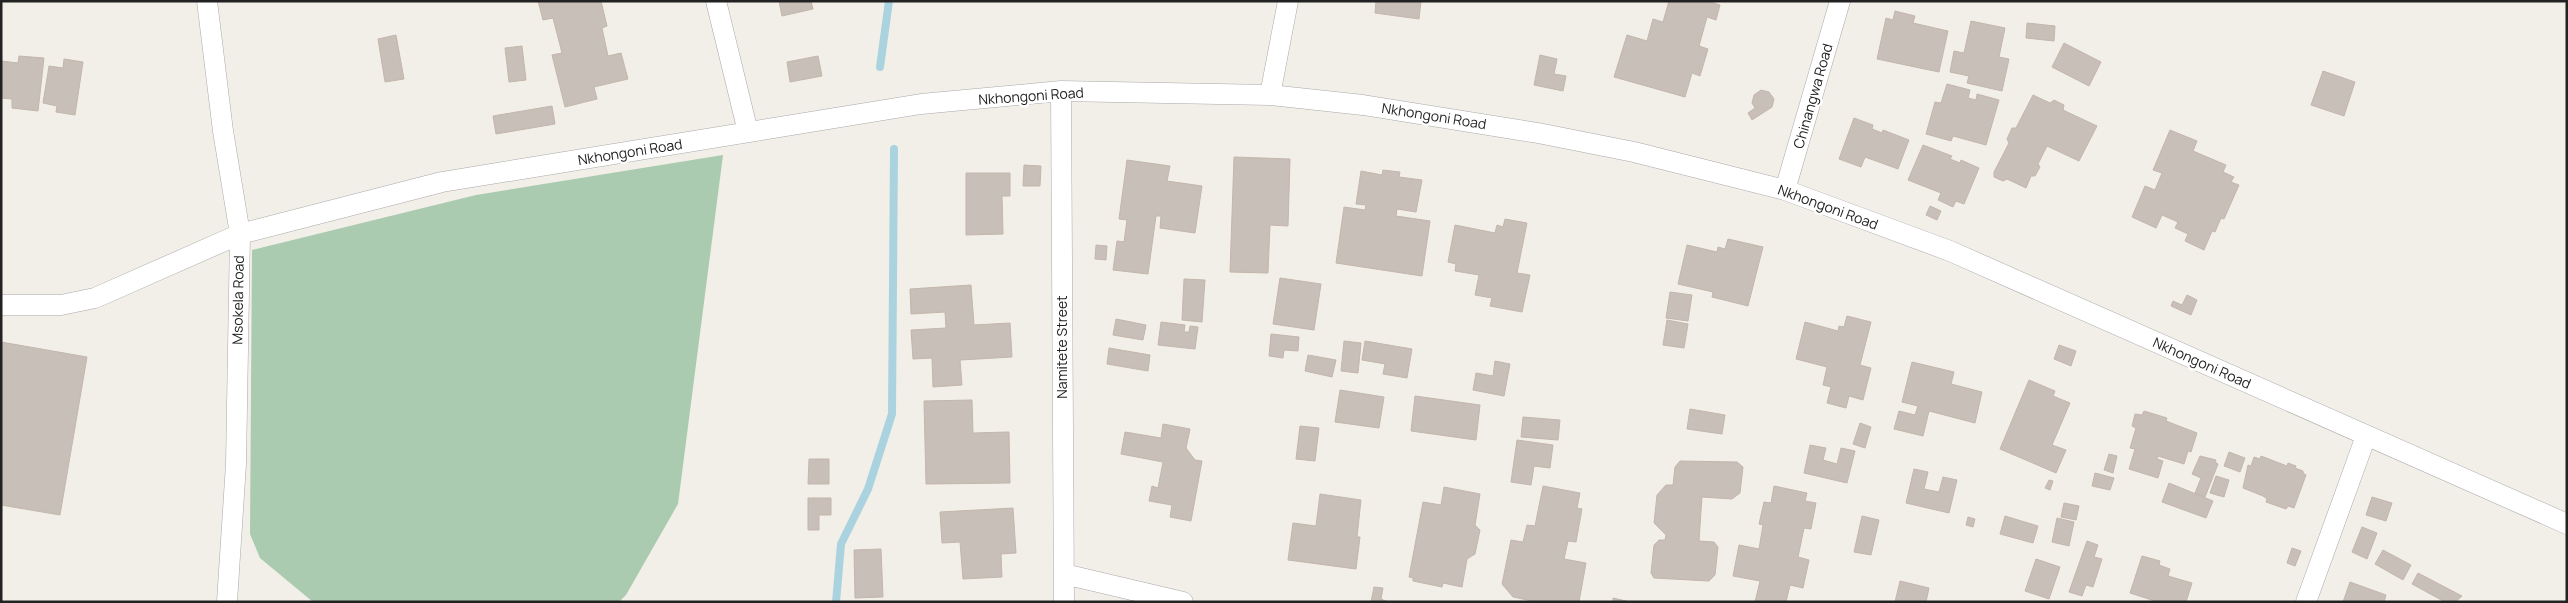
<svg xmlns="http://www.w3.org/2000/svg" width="2568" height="603" font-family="Manrope,sans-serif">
  <rect width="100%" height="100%" fill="#f2efe9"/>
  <!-- cemetery -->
  <path fill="#aacbaf" d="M723,155L678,504L626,595L619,602H313L260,558L250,534L252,250L476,195Z"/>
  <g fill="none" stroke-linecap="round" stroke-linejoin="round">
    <!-- stream -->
    <path stroke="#aad3df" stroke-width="8" d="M880,67L889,1
      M836,602L841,544L868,489L892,414L894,149"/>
  </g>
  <!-- building -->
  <path fill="#c7bfb8" stroke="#c4b6ab" d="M538,1H601L607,26L602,28L608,56L621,53L628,79L594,87L597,99L565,107L552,55L562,53L553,18L543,20Z
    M779,1H811L813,9L782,16Z
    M1376,1H1421L1419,19L1375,13Z
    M1669,1H1707L1720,5L1716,20L1707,17L1699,46L1708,49L1700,76L1692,73L1685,97L1614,77L1627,35L1647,41L1653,19L1663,22Z
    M1895,11L1915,16L1913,23L1948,31L1939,72L1877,59L1886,18L1893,20Z
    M1971,21L2005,28L1999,57L2009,59L2002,91L1967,83L1969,76L1950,72L1954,51L1964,53Z
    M2027,23L2055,26L2054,41L2026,38Z
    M396,35L404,79L385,82L378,39Z
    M2064,43L2101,62L2089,86L2052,67Z
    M522,46L526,80L509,82L505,48Z
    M1540,55L1557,59L1554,74L1566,76L1563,91L1534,85Z
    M19,56L44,58L38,111L12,108V99L1,98V61L18,63Z
    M818,56L822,76L790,82L787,62Z
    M64,59L83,62L75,115L56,112L57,106L43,103L49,66L63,68Z
    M2323,71L2355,82L2344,116L2311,105Z
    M1947,84L1970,90L1968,98L1976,100L1977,94L1999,100L1986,145L1953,136L1951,141L1926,134L1935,102L1941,103Z
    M1761,90L1769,92L1774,99L1772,107L1752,120L1748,113L1755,108L1752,103L1754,95Z
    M2033,95L2050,103L2054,100L2064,105L2063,110L2097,126L2079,161L2047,146L2038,164L2040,167L2035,176H2031L2026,188L2007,179L2003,181L1994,177V172L2009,143L2007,139L2012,128H2016Z
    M552,106L555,124L496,134L493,116Z
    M1854,118L1873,125L1872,129L1882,133L1883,130L1909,140L1898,169L1865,157L1861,167L1839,159Z
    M2170,130L2197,141L2193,151L2226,165L2223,172L2234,177L2231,182L2239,185L2224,219L2221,218L2215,232L2212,231L2204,250L2185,241L2188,234L2175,228L2178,222L2162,215L2156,228L2132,217L2145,186L2155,190L2162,173L2153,170Z
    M1923,145L1952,156L1950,159L1960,163L1961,160L1979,168L1964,204L1956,201L1953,207L1938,200L1941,193L1908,180Z
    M1234,157L1290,159L1288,226L1270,225L1268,273L1230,272Z
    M1127,160L1170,166L1167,181L1202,186L1195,233L1160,228L1161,216H1156L1148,274L1113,270L1117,241L1124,242L1127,220L1119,219Z
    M1024,165L1041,166L1040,186H1023Z
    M1383,170L1400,172L1399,177L1422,180L1416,212L1397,209L1396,216L1430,221L1422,276L1336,263L1344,207L1365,210L1366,205L1356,204L1361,171L1382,175Z
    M966,173H1010V196H1002L1003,234L966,235Z
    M1930,206L1941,211L1937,220L1926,215Z
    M1505,219L1527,223L1517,273L1530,275L1522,312L1490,306L1492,298L1475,295L1479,275L1455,271L1456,264L1448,262L1455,225L1495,233L1497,225L1503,227Z
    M1728,239L1763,247L1748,306L1712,297L1713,292L1678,284L1687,245L1717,252L1718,247L1725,249Z
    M1096,245L1107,246L1106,260L1095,259Z
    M1280,278L1321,284L1314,330L1273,324Z
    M1184,279L1205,280L1202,322L1182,320Z
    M971,285L974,325L1010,323L1012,357L960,360L962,385L933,387L932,358L913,359L911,330L946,328L945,312L911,314L910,289Z
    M1670,292L1692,295L1688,321L1666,318Z
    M2187,295L2197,300L2191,315L2171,306L2173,301L2182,305Z
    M1847,316L1871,322L1860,365L1871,368L1863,400L1849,396L1846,408L1827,403L1831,387L1823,385L1827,367L1796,359L1805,322L1838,331L1839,326L1844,327Z
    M1116,319L1146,325L1143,340L1113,335Z
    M1667,320L1688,324L1684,348L1663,345Z
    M1161,322L1185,325L1184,332H1189L1190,326L1198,327L1195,349L1158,345Z
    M1271,334L1299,337L1298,351L1284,350L1283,358L1269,356Z
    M1344,341L1361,343L1358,373L1341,371Z
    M1365,341L1412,349L1407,378L1383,374L1385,364L1362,360Z
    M1,342L87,357L60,515L1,505Z
    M2059,345L2076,351L2071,366L2054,359Z
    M1109,348L1150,355L1148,371L1107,364Z
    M1308,355L1336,360L1332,377L1305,371Z
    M1495,361L1510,364L1504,396L1473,390L1476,373L1493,376Z
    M1912,362L1954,372L1951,384L1982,392L1975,423L1929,411L1923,436L1894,429L1899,411L1915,415L1918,406L1902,402Z
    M2029,380L2055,391L2053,396L2070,403L2052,445L2066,450L2056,473L2000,449Z
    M1340,390L1384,397L1379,428L1335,422Z
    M1415,396L1480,405L1476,440L1411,431Z
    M972,400L973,433L1009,432L1010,483L926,484L924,401Z
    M1690,409L1725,415L1722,434L1687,429Z
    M2144,411L2167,418L2166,421L2197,433L2191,452L2188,451L2184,464L2158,456L2157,459L2163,461L2158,478L2129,469L2135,449L2130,448L2136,428L2132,426L2135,414L2142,415Z
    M1523,417L1560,420L1558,440L1521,437Z
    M1860,423L1871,427L1865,448L1853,444Z
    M1163,424L1190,429L1186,448L1195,460L1202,461L1191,521L1170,517L1172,505L1149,501L1152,486L1158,488L1163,462L1121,454L1125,432L1161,438Z
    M1300,426L1319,428L1315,461L1296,459Z
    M1517,440L1553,445L1550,468L1534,466L1531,485L1511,482Z
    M1810,445L1826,448L1823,460L1837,464L1841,448L1855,451L1847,483L1804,473Z
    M2229,452L2245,458L2240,472L2224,466Z
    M2109,454L2117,456L2113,473L2104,470Z
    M2200,456L2216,460L2215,462L2218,464L2205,497L2195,493L2201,478L2192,474Z
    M2261,456L2287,466L2288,463L2296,466L2295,468L2303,471V473L2306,475L2294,508L2288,506L2286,509L2266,502L2267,499L2263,496L2243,488L2248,465L2251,466L2254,457L2260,459Z
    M809,459H829V484H808Z
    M1680,461L1737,462L1743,467L1740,493L1732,499L1702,497L1699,541L1714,542L1718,547L1715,575L1709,581L1654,578L1651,573L1654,545L1659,540H1665L1666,535L1654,523L1657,495L1666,485H1673L1675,467Z
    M1914,469L1928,472L1924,489L1939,492L1943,477L1957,480L1949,513L1906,503Z
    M2095,473L2114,478L2110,490L2092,486Z
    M2216,476L2229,480L2224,497L2210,493Z
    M2049,480L2053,481L2050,490L2045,488Z
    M2169,483L2213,501L2206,518L2162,502Z
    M1543,486L1580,493L1577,508L1582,509L1576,542L1568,541L1564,559L1586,563L1579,602H1537L1513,597L1502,584L1511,540L1523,542L1527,525L1535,526Z
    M1774,486L1807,493L1805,501L1816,503L1811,529L1804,528L1798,557L1809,560L1803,588L1790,585L1786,602H1755L1760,581L1733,576L1739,545L1759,549L1763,525L1759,524L1764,502L1771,503Z
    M1444,487L1480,494L1475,525L1480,530L1475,554L1467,559L1462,587L1443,583L1442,587L1413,581V578L1409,577L1423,502L1441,505Z
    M1320,494L1361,500L1357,537H1360L1356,569L1288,560L1293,523L1316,526Z
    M2372,497L2392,503L2386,521L2366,515Z
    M808,498H831V515H819V530H808Z
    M2064,503L2079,506L2076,520L2061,517Z
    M1013,508L1016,553L1001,554L1002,577L963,579L960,542L942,543L940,512Z
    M1862,516L1879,520L1871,555L1854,552Z
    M2005,516L2038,526L2033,543L2000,534Z
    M1968,517L1975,519L1973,527L1966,525Z
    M2057,518L2074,522L2069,546L2052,542Z
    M2362,527L2377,533L2367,559L2352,552Z
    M2087,541L2098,545L2094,557L2102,559L2093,587L2086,585L2082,596L2069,592Z
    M2292,548L2301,551L2295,566L2287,563Z
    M881,549L883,597L855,598L854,550Z
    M2383,550L2411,565L2403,580L2375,564Z
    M2142,556L2160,561L2159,565L2170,569L2168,576L2192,583L2186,602H2158L2130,593Z
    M2036,559L2060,567L2049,599L2025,591Z
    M2418,573L2462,596L2455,602H2445L2412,584Z
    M1900,581L1929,588L1926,602H1895Z
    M2350,582L2386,595L2384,602H2343Z
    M1374,587L1383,588L1381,599L1388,602H1371Z
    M1613,598L1630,602H1613Z"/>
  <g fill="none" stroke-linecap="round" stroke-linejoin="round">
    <defs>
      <path id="street" d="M207,1L223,131L240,234L236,464L227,602
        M716,1L748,132
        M1061,91L1064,602
        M1270,95L1288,1
        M1785,190L1840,1
        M1,305H61L95,298L240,234L442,182L921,104L1061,91L1270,95L1363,105L1538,133L1634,152L1785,190L1950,251L2567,524
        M1064,574L1183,602
        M2306,602L2366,436"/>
    </defs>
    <!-- street casing -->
    <use href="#street" stroke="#a9a9a9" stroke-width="21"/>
    <!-- street -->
    <use href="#street" stroke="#fff" stroke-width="20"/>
  </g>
  <g text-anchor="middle" stroke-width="5" stroke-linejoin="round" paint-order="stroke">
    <!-- street labels -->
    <g font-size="14" fill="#222" stroke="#fff">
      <text transform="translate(1031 96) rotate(-4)" y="5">Nkhongoni Road</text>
      <text transform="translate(1813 96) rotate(-74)" y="5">Chinangwa Road</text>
      <text transform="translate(1434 116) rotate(9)" y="5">Nkhongoni Road</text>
      <text transform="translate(630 152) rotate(-9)" y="5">Nkhongoni Road</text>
      <text transform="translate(1828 207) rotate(20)" y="5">Nkhongoni Road</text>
      <text transform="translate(238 300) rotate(-89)" y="5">Msokela Road</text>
      <text transform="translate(1062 347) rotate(-90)" y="5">Namitete Street</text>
      <text transform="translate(2202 363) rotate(24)" y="5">Nkhongoni Road</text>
    </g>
  </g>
  <!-- border -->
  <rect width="2568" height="603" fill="none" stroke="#222222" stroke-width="5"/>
</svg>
